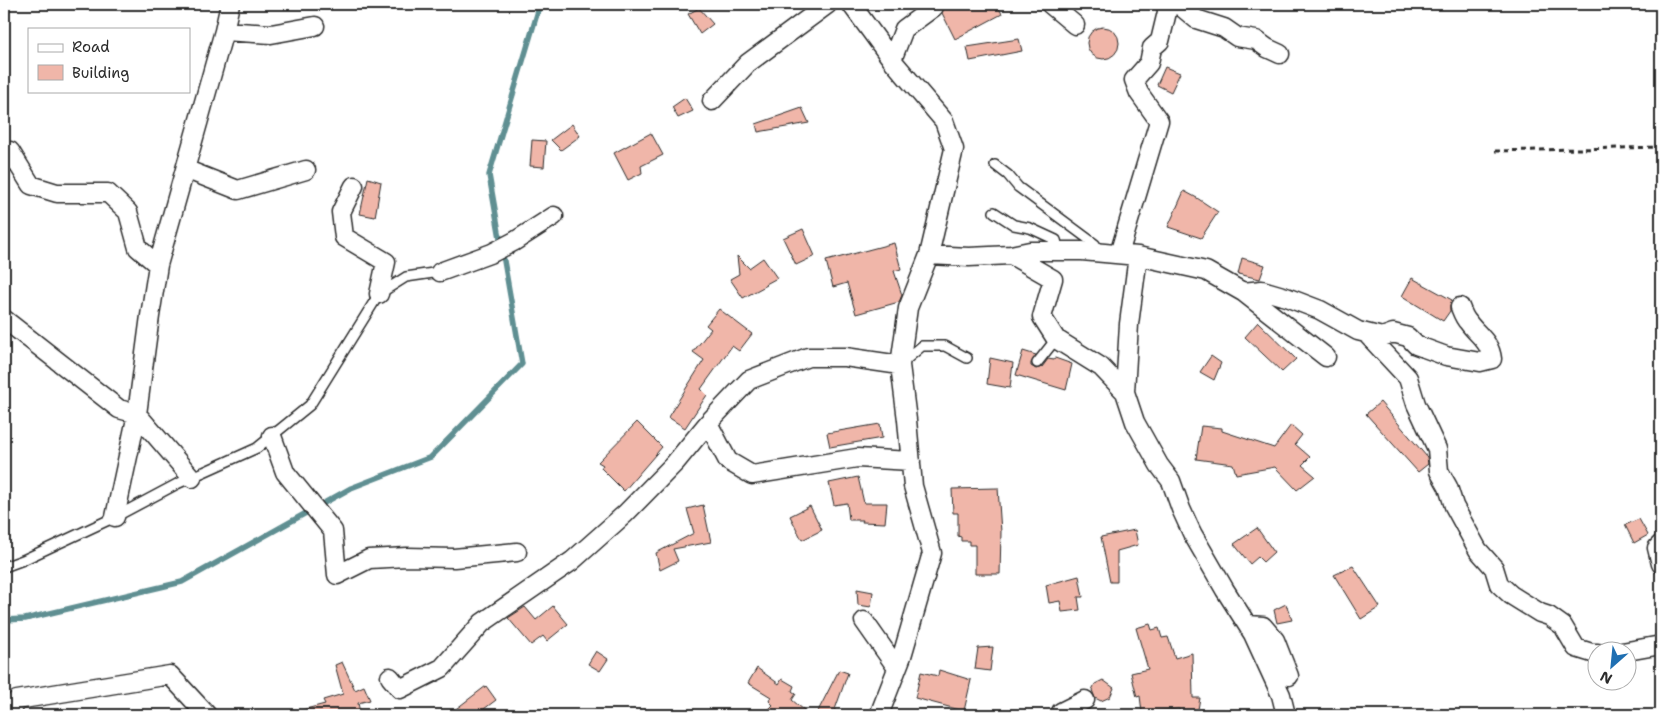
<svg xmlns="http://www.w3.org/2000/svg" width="1665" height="719" font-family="'Shantell Sans',sans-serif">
  <rect width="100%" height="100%" fill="#fff"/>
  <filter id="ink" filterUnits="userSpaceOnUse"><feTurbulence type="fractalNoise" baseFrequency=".02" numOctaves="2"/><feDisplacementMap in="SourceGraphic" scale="10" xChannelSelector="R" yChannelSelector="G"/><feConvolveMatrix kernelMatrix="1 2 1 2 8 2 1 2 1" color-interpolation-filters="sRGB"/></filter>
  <g filter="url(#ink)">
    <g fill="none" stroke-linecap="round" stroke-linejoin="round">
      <!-- stream -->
      <path stroke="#5f8f92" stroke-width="5.5" d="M4,620L25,619L182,582L351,488L431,457L522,364L489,175L540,4"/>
    </g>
    <!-- building -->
    <path fill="#f0b6a9" stroke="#2b2b2b" d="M944,4H997L1002,14L955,39L942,13Z
      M699,8L713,24L700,34L688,14Z
      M1087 43a16 16 0 1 1 32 0a16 16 0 1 1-32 0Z
      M1019,39L1022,51L970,61L967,47Z
      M1165,67L1180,73L1171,92L1157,85Z
      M685,98L693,111L678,118L672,107Z
      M802,108L809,123L758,132L756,124Z
      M572,124L580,136L561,150L551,140Z
      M651,133L663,155L641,166L642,173L628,180L614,153Z
      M532,140L546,141L544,167L530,166Z
      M368,178L381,182L375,217L360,214Z
      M1184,191L1197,198L1218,212L1201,238L1168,227Z
      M803,229L815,256L796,265L783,238Z
      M894,243L901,269L894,271L902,295L899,302L856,314L847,283L833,287L826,261Z
      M737,256L749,268L763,258L777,278L766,284L767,285L743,298L730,279L739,274Z
      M1242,258L1265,265L1260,279L1238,274Z
      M1412,278L1452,300L1450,305V311L1443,321L1402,296Z
      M719,309L752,334L739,351L732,346L701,389L707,395L685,428L668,417L704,360L693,352L711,329L706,325Z
      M1258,322L1296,359L1282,372L1245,337Z
      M1023,351L1036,355L1031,363V366L1036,369L1042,367L1048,359L1054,360L1055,358L1072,364L1066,390L1016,375Z
      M1211,356L1221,363L1214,380L1200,372Z
      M990,358L1013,363L1010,388L987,384Z
      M1380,402L1427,457L1428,464L1418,472L1366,414Z
      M637,422L662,447L624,491L601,468L603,465L598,462Z
      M880,424L882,438L830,447L827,433Z
      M1291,425L1302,435L1295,444L1310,457L1302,465L1315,476L1297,490L1275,467L1236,474L1233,464L1196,459L1201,426L1222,428V431L1274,448Z
      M858,477L864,503H887L885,523L862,522L863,520H849L847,503L834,505L829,483Z
      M998,488L1001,532L1000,574H975V545H969V541H961V537L958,536V513H953L952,489Z
      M703,505L711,542L673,549L678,561L660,570L656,553L694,533L687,509Z
      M810,506L822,530L802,540L790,516Z
      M1639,519L1648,535L1634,543L1625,525Z
      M1257,528L1274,552L1263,562L1258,557L1250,564L1234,544Z
      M1135,530L1138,545L1117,551V582H1110L1101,537Z
      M1353,566L1380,607L1361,619L1334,575Z
      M1079,576L1083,597H1078L1080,610L1062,612L1060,601L1049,603L1046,585Z
      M857,589L873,592L871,607L858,605Z
      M1286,604L1292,620L1277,623L1274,610Z
      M553,606L568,624L547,641L543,636L531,645L508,618L525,607L536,620Z
      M1150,624L1152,630L1159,628L1162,638L1168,637L1175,658L1192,653L1193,698H1200L1197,715H1180L1179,709L1142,712L1140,696L1137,697L1131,673L1148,669L1136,628Z
      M993,647L990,671L975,669L978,648Z
      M596,651L608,659L600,671L588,664Z
      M342,662L355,690L364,686L370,700L358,703L360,713L338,715H302V710L325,704L323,700L343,694L335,665Z
      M757,668L779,684L782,679L794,686L792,691L796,694L792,700L810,715H763L773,705L769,701L771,697L748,683Z
      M839,670L848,673L833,715H816Z
      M939,670L971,680L964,711L915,698L921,672L938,676Z
      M1103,680L1114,688L1110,697L1101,701L1095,698L1092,690L1095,684Z
      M486,686L496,700L476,715H448Z"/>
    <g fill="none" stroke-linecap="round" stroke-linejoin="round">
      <defs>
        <path id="lane" d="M995,165L1008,175L1018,187L1095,244L1099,252
          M994,212L1014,225L1030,228L1056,240L1059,251
          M902,363L922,346H945L967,358
          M1037,363L1056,339
          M4,567L23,560L115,517L177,484L257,448L310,405L379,294L406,277L440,272"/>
        <path id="street" d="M851,4L892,60
          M1050,4L1075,25
          M1178,4L1196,19L1224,28L1237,37L1256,40L1267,48L1280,54
          M224,31L271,34L315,26
          M712,101L748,63L828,4
          M10,151L31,185L57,193H108L128,212L138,248L158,265
          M185,169L238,190L306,170
          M354,186L341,212L344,237L386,262L379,294
          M1119,254L1159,121L1139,93L1134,80L1149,63L1152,48L1160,41L1167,12L1166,4
          M929,255L969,257L1011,255L1030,251H1082L1138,256L1206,271L1243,292L1326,357
          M1011,255L1053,279L1042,317L1056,339L1101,367L1125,392
          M1138,256L1129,324L1125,392L1135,422L1159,465L1171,481L1181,509L1192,533L1225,590L1253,634L1281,695L1286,715
          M440,272L492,253L515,241L554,216
          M1243,292L1262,290L1286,297L1320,310L1358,331L1382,337L1393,333L1408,337L1416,345L1446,356L1480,362L1492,359C1490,341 1477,335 1468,322C1464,318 1462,312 1460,307
          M4,319L119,409L137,414L192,478
          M1366,333L1408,378L1416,404L1437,449L1439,471L1448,487L1454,506L1478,550L1494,568L1499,584L1511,595L1540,613L1549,616L1563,626L1576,648L1592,653H1598
          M708,423L749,380L808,357H845L900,365
          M272,436L285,472L333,531L337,575L369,559L407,557L454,558L517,552
          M115,517L137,414L150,316L158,265L224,31L230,4
          M1661,544L1657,548L1661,564
          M864,621L897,668
          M1248,625L1263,626L1275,640L1289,676
          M1622,652L1661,645
          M390,677L400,689L442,668L482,623L572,561L625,514L675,463L708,423L728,461L752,475L857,458L911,461
          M10,715L17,700L170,675L207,715
          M879,715L902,656L932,553L913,486L907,420L900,365L908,308L929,255L954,149L944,121L892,60L904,29L934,7
          M1062,715L1061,712L1085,700"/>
      </defs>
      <!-- lane casing -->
      <use href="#lane" stroke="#2b2b2b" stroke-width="12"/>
      <!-- street casing -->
      <use href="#street" stroke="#2b2b2b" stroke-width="21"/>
      <!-- path -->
      <path stroke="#2b2b2b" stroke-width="3" stroke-dasharray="5 4" stroke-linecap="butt" d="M1495,151L1661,147"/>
      <!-- lane -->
      <use href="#lane" stroke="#fff" stroke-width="9"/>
      <!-- street -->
      <use href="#street" stroke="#fff" stroke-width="18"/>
    </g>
  </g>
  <!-- margin -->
  <rect width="1665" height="719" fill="none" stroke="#fff" stroke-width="20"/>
  <rect x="10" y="10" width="1645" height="699" fill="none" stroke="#2b2b2b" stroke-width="2" filter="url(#ink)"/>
  <!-- legend -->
  <rect x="28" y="28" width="162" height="65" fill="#ffffff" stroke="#aaaaaa"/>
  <rect x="38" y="44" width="25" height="8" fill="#ffffff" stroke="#aaaaaa"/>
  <text x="72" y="52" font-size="15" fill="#2b2b2b">Road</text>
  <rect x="38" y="65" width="25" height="15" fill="#f0b6a9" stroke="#aaaaaa"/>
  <text x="72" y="78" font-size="15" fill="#2b2b2b">Building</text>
  <!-- north arrow -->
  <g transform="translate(1612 666) rotate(207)"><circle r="24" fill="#ffffff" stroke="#aaaaaa"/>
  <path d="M0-4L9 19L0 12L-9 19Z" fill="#1f6fb2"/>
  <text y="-8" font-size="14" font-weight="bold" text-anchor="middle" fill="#2b2b2b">N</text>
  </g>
</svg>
